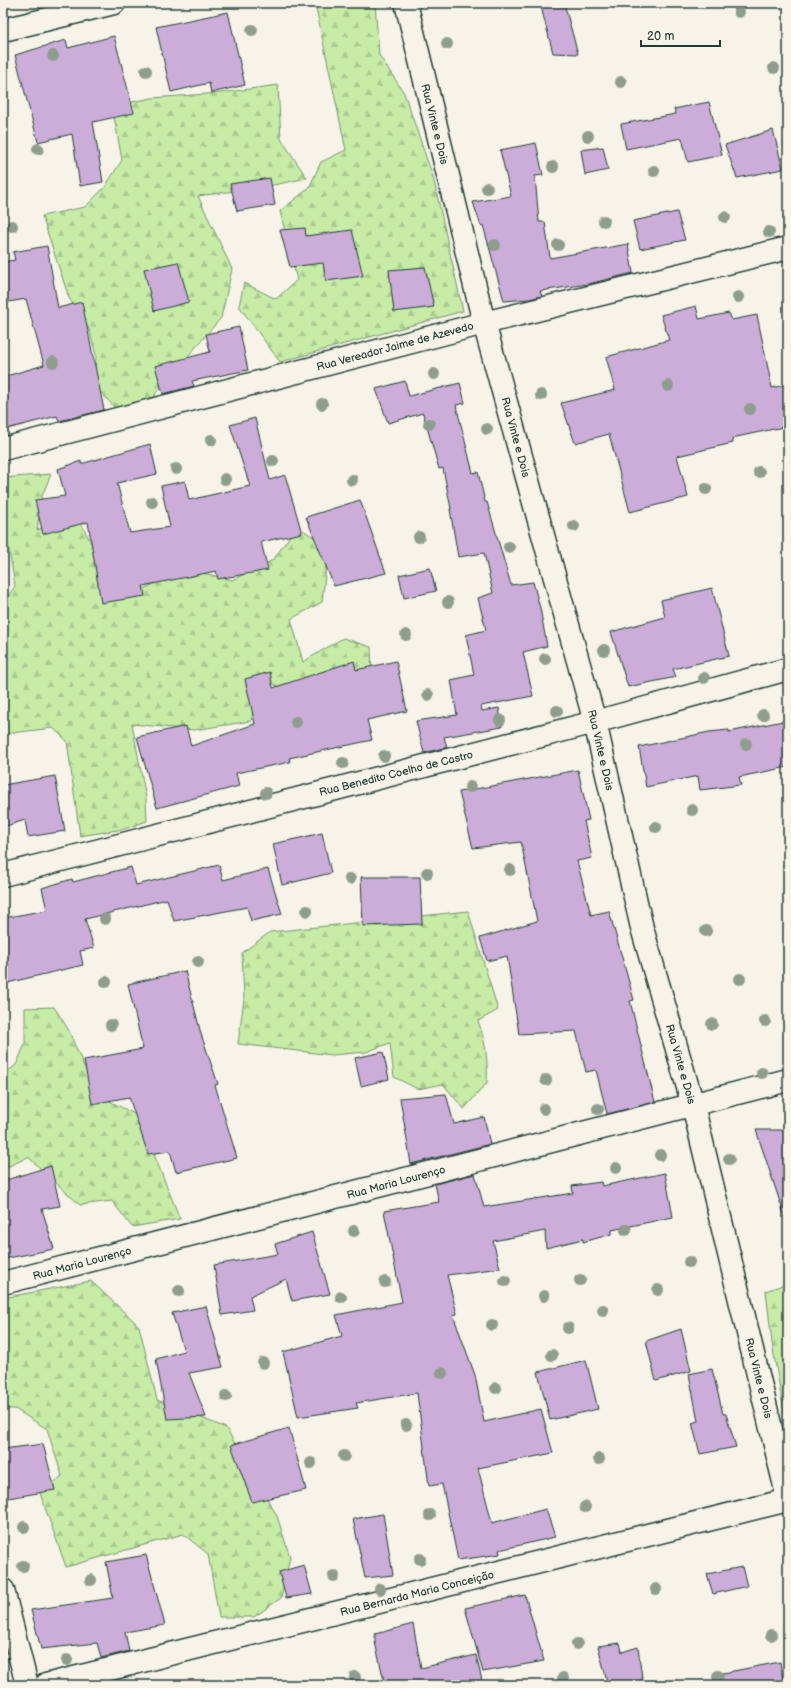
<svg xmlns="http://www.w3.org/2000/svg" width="791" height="1688" font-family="'Balsamiq Sans',sans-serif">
  <defs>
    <pattern id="forest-firs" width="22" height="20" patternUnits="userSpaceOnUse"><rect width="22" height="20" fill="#c7eca6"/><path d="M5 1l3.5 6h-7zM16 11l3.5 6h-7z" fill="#aacb90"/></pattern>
  </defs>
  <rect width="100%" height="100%" fill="#f7f3e8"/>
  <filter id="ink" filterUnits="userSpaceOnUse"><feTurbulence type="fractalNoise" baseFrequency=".025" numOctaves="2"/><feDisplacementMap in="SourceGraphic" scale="8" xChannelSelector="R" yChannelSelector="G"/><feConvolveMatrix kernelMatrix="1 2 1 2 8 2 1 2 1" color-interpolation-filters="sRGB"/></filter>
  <g filter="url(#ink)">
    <!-- forest -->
    <path fill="url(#forest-firs)" stroke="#73946d" d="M315,3H375L379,55L404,93L433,177L463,311L280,362L239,306L244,283L276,299L297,280L280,211L309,188L321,162L346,150Z
      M278,85L281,139L307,178L264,187L198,196L232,269L221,318L156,393L152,402L118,411L94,385L96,355L89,329L69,298L42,216L85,207L105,187L122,160L112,106L152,98L221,93Z
      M51,474L42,496L37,530L77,515L93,547L98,585L143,589L186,569L232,580L273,560L297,526L328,547L322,602L291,619L303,662L343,638L371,647L372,676L291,692L262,679L251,721L194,730L132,724L146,798L147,821L124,829L80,836L67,741L53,728L3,734V604L15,586L3,513V478Z
      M468,911L498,1010L478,1021C486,1042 488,1061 487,1083L464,1109L443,1084L418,1089L394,1077L390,1043L366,1052L332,1055L238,1044L244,999L242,953L270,932Z
      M54,1007L68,1029L96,1094L142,1118L155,1157L180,1219L132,1227L112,1201L80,1205L28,1157L5,1168L3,1200V1075L16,1065L25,1044V1008Z
      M91,1281L139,1326L157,1400L226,1428L277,1516L290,1557L281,1598L254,1617H219L208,1554L183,1534L66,1567L40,1493L62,1476L47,1429L15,1409H3V1298Z
      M788,1283V1436L772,1343L766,1291Z"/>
    <!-- building -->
    <path fill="#ccadd9" stroke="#1f3d34" d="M540,3H564L578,54L553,53Z
      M228,12L245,85L211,93L209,83L171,92L156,27Z
      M114,36L134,113L93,122L103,182L80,186L72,134L38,142L15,55L66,40L68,48Z
      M709,102L722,155L688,162L682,138L626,149L621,124L676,114L674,109Z
      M773,130L783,169L737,178L725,145Z
      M536,143L543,175L535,176L539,222H545L550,258L628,244L633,273L588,284L540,291L542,296L529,299L504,301L483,225L481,226L473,202L511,196L500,150Z
      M603,147L608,170L585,175L581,150Z
      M270,178L275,205L237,211L230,184Z
      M677,212L685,240L640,249L633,221Z
      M305,228L306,236L352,230L363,276L326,281L323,263L290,267L280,230Z
      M47,246L58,308L82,302L104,410L59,421L57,416L3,430V377L44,365L26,299L3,303V262L15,260L13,252Z
      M178,262L189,302L154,311L144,269Z
      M425,267L434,307L394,312L389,270Z
      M696,306L699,319L729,313L732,320L757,315L772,388L788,384V426L732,438L733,443L677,456L688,497L630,512L609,434L575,443L561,403L615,390L606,357L669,340L661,315Z
      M239,327L248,370L192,381L194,386L163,394L155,366L210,352L206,334Z
      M405,381L409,396L460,383L465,403L456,405L473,473L478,472L485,502H487L511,585L533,582L540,608L547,646L523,652L533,696L481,706L482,711L499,708L502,727L444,737L447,747L424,753L416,721L457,715L451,680L474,675L466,635L486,630L478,598L493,593L484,553L458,557L450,509H451L443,468L439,469L423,413L388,423L376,389Z
      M255,418L270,480L285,475L302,533L261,542L268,570L218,579L216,571L143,586L145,596L101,603L88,522L43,534L35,500L65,496L58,469L81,461V464L150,444L157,474L117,483L130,533L170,527L161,486L185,481L189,500L250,486L230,425Z
      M360,500L386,573L334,586L306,517Z
      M430,568L436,591L404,598L399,575Z
      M712,588L729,656L673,669L676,677L628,687L611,632L665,617L661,600Z
      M354,661L356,670L396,661L407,711L367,720L372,740L289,758L290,762L236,773L239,786L157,808L137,737L186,726L191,746L255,724L245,679L270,672L273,688Z
      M788,720V767L739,777L741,785L700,790L698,776L646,787L639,747L709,732L729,730V732Z
      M578,770L589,820L584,821L592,858L577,861L591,915L609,911L634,1000L630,1001L655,1102L607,1114L596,1070L586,1072L576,1031L519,1034L507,956L487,961L480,938L537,921L521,842L473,848L459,792Z
      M55,776L65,831L28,837L25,820L3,827V785Z
      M322,833L331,873L282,885L273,844Z
      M219,865L223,880L268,869L282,914L251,921L247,907L174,921L167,899L85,919L94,948L80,951L83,965L3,984V918L47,910L42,888L72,879L73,882L131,867L136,885Z
      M361,877H420L422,924L363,926Z
      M185,971L201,1034L218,1084L215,1085L237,1158L176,1172L170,1151L148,1154L129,1097L92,1104L84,1060L143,1049L128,984Z
      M383,1052L389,1079L361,1086L355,1058Z
      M446,1094L454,1124L484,1117L490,1144L411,1164L400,1098Z
      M756,1130H788V1214H784Z
      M51,1166L60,1206L42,1209L54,1249L3,1259V1181Z
      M665,1173L673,1217L612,1230V1234L583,1242V1239L546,1248L545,1231L493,1241L500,1268L447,1275L457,1314L453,1315L475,1375L484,1422L541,1409L553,1453L478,1468L492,1523L546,1509L555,1537L499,1550L500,1554L458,1560L442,1484L429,1486L417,1393L356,1403L358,1408L298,1417L283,1352L342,1336L336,1315L402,1302L384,1211L439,1202L435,1184L475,1174L484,1207L573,1193L572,1186L601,1182L602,1186Z
      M312,1232L330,1294L292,1301L286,1279L250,1296L253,1310L222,1315L214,1265L278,1254L275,1244Z
      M206,1306L223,1367L189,1373L206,1417L167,1419L156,1359L184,1351L172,1313Z
      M681,1329L691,1371L656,1381L646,1341Z
      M586,1360L598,1409L550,1420L538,1372Z
      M712,1369L723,1414H726L736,1447L700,1454L692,1423L698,1421L689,1374Z
      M289,1428L306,1490L252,1502L231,1445Z
      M43,1444L55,1490L3,1499V1449Z
      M383,1514L393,1575L365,1578L353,1519Z
      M146,1555L165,1625L125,1632L129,1651L101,1658L97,1643L41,1649L31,1610L113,1598L106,1562Z
      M304,1565L312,1594L286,1598L279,1572Z
      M742,1567L747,1586L713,1594L707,1574Z
      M525,1595L544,1661L483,1672L465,1608Z
      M413,1624L421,1668L476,1655L483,1685H385L375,1642V1634Z
      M620,1643L622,1652L638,1647L643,1685H608L598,1646Z
      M780,1662L784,1685H714L713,1675Z"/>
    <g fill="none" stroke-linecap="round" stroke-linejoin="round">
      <defs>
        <path id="street" d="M406,3L484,323L595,722L642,928L693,1105L788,1499
          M3,30L114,3
          M3,449L484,323L788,248
          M3,875L595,722L788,669
          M3,1283L788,1080
          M3,1590L27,1685
          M46,1685L788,1500"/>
      </defs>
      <!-- street casing -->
      <use href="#street" stroke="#1f3d34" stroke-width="25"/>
      <!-- street -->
      <use href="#street" stroke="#f7f3e8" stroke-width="22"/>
    </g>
    <!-- trees -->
    <g fill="#8e9d8e">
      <circle cx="739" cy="12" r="6"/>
      <circle cx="252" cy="30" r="6"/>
      <circle cx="447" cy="44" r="6"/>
      <circle cx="53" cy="56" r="6"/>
      <circle cx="774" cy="68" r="6"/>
      <circle cx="146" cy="71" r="6"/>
      <circle cx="621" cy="82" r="6"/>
      <circle cx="588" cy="136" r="6"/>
      <circle cx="38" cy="149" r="6"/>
      <circle cx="553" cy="167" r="6"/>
      <circle cx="654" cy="171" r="6"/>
      <circle cx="487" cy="188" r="6"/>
      <circle cx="725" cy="217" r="6"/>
      <circle cx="604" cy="221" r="6"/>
      <circle cx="12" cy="226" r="6"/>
      <circle cx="769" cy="232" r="6"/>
      <circle cx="495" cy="245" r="6"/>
      <circle cx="558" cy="245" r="6"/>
      <circle cx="738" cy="297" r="6"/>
      <circle cx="53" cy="362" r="6"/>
      <circle cx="434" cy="374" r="6"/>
      <circle cx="668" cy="386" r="6"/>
      <circle cx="541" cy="395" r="6"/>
      <circle cx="322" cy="404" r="6"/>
      <circle cx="750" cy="409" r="6"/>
      <circle cx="429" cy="424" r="6"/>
      <circle cx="487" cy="429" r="6"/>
      <circle cx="211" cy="440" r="6"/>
      <circle cx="273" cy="461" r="6"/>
      <circle cx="176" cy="469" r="6"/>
      <circle cx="759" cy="472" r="6"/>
      <circle cx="225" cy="479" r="6"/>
      <circle cx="352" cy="480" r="6"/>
      <circle cx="706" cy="489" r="6"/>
      <circle cx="152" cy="502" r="6"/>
      <circle cx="574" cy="526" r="6"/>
      <circle cx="419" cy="537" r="6"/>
      <circle cx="509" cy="547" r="6"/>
      <circle cx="448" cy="602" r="6"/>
      <circle cx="406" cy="635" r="6"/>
      <circle cx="604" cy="650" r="6"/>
      <circle cx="545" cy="659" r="6"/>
      <circle cx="704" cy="678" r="6"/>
      <circle cx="428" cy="695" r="6"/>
      <circle cx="557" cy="711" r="6"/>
      <circle cx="763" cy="715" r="6"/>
      <circle cx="500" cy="720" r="6"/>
      <circle cx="296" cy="722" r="6"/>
      <circle cx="746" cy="744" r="6"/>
      <circle cx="384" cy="756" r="6"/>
      <circle cx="343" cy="763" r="6"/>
      <circle cx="470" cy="787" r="6"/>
      <circle cx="266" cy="793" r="6"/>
      <circle cx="692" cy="810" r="6"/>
      <circle cx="656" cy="827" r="6"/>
      <circle cx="510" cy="870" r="6"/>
      <circle cx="427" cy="873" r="6"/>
      <circle cx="350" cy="879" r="6"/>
      <circle cx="307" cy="911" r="6"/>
      <circle cx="105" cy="919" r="6"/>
      <circle cx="706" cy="931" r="6"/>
      <circle cx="198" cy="962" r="6"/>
      <circle cx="740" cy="979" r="6"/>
      <circle cx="106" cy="982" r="6"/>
      <circle cx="765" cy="1021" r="6"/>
      <circle cx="712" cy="1024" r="6"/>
      <circle cx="111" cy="1025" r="6"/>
      <circle cx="762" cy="1073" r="6"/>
      <circle cx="546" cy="1080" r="6"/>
      <circle cx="544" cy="1109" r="6"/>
      <circle cx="598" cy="1109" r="6"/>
      <circle cx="660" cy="1155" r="6"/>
      <circle cx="729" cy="1159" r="6"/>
      <circle cx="616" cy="1168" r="6"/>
      <circle cx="626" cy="1230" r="6"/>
      <circle cx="354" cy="1231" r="6"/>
      <circle cx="689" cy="1262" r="6"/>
      <circle cx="580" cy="1280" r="6"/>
      <circle cx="505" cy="1281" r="6"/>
      <circle cx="385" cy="1282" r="6"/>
      <circle cx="658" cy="1290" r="6"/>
      <circle cx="179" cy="1291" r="6"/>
      <circle cx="544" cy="1296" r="6"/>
      <circle cx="341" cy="1297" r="6"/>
      <circle cx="603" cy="1310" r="6"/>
      <circle cx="492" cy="1325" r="6"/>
      <circle cx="568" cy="1328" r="6"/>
      <circle cx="552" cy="1355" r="6"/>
      <circle cx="263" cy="1363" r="6"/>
      <circle cx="442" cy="1373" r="6"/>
      <circle cx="496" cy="1388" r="6"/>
      <circle cx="226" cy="1396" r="6"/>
      <circle cx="406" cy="1425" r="6"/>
      <circle cx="344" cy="1456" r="6"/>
      <circle cx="599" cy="1459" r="6"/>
      <circle cx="311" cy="1463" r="6"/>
      <circle cx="585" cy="1507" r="6"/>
      <circle cx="430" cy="1515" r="6"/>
      <circle cx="24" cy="1527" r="6"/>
      <circle cx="420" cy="1559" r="6"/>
      <circle cx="23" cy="1566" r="6"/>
      <circle cx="334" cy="1576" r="6"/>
      <circle cx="91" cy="1580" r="6"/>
      <circle cx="380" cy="1589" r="6"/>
      <circle cx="656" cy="1589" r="6"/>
      <circle cx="771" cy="1635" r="6"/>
      <circle cx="577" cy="1644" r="6"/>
      <circle cx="67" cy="1660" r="6"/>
      <circle cx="718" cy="1676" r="6"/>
      <circle cx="355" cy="1677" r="6"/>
      <circle cx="563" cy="1678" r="6"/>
    </g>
  </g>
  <g text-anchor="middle" stroke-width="4" stroke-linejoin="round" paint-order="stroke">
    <!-- street labels -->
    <g font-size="11" fill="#1f3d34" stroke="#f7f3e8">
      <text transform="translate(435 124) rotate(76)" y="4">Rua Vinte e Dois</text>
      <text transform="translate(395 346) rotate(-15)" y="4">Rua Vereador Jaime de Azevedo</text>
      <text transform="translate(516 437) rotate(75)" y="4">Rua Vinte e Dois</text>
      <text transform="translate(601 750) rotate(77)" y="4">Rua Vinte e Dois</text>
      <text transform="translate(396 773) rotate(-14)" y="4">Rua Benedito Coelho de Castro</text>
      <text transform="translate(681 1064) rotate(74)" y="4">Rua Vinte e Dois</text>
      <text transform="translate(396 1182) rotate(-15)" y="4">Rua Maria Lourenço</text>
      <text transform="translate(82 1263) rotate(-15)" y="4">Rua Maria Lourenço</text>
      <text transform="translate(759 1378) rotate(76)" y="4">Rua Vinte e Dois</text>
      <text transform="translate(417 1593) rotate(-14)" y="4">Rua Bernarda Maria Conceição</text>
    </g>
  </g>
  <!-- margin -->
  <rect width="791" height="1688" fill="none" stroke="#f7f3e8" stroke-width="16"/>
  <rect x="8" y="8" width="775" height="1672" fill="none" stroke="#1f3d34" stroke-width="1.5" filter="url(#ink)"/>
  <!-- scale -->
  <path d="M641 40v6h79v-6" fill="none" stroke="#1f3d34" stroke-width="2"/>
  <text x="647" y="40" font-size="12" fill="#1f3d34" stroke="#f7f3e8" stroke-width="3" paint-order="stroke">20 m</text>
</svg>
